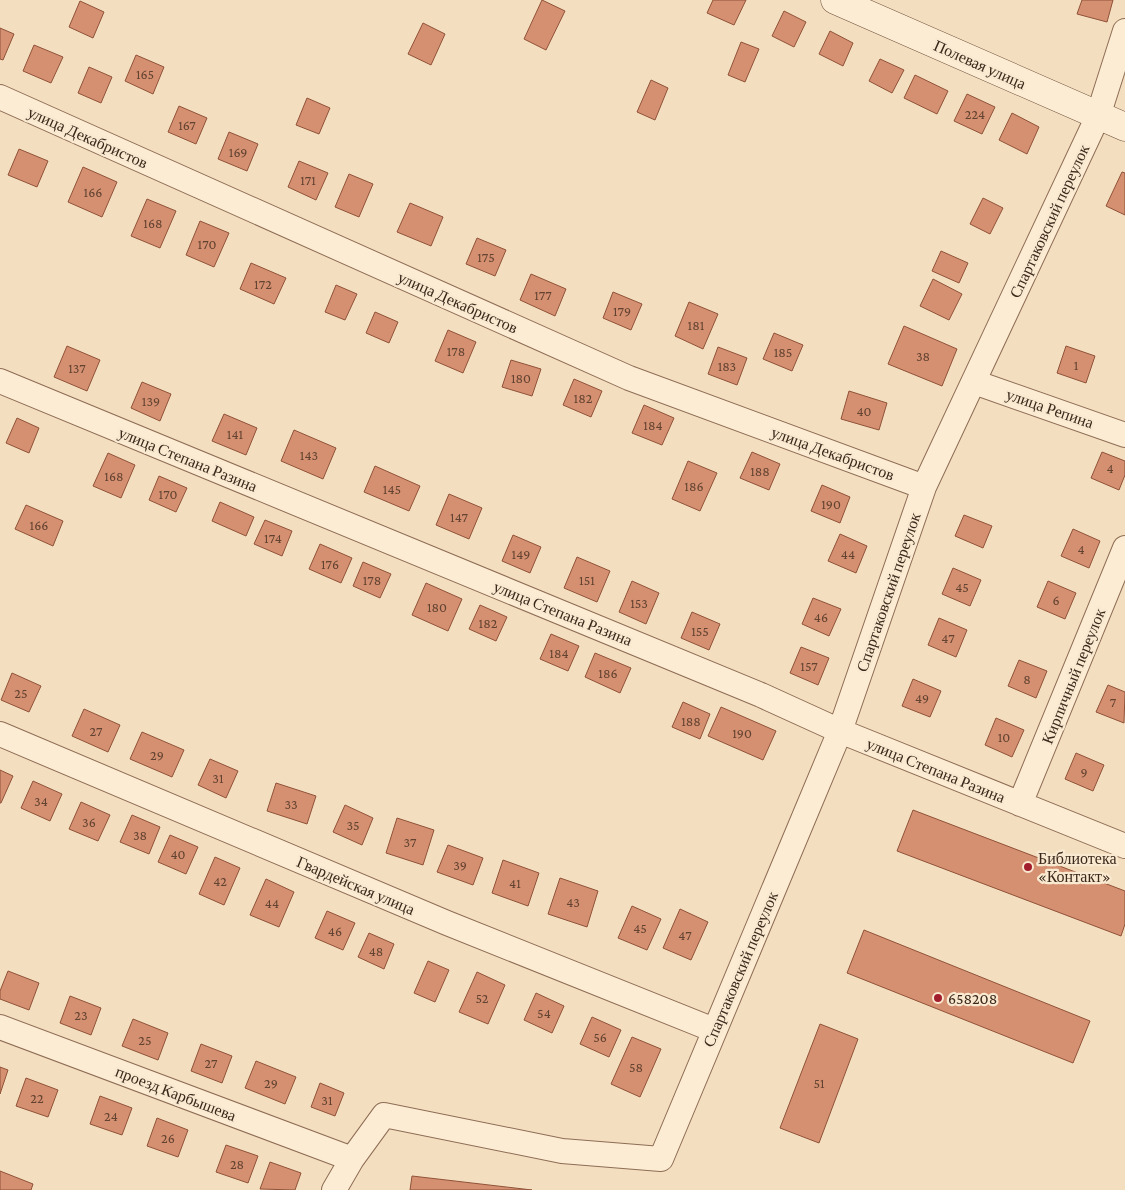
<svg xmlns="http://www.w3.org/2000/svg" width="1125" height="1190" font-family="'Crimson Pro',serif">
  <rect width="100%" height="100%" fill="#f3debf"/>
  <!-- building -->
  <path fill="#d59071" stroke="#905238" d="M542,0L565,11L546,50L524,39Z
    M713,0H746L734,25L707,13Z
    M1082,0H1113L1107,22L1077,14Z
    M80,1L104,12L93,38L69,27Z
    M784,11L806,22L794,47L772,36Z
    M423,23L445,34L431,65L408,54Z
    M0,28L14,34L3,60L0,59Z
    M830,31L853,43L843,66L819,54Z
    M741,42L759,49L745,82L728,75Z
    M34,45L63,57L51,83L23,71Z
    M136,55L164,67L153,94L125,81Z
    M880,59L904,70L892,93L869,81Z
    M89,67L112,77L101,103L78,93Z
    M915,75L948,91L937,114L904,98Z
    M651,80L668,88L655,120L637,112Z
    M967,94L995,107L982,134L954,121Z
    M307,98L330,108L319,134L296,125Z
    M179,106L207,118L196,144L168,132Z
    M1012,113L1039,127L1027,154L999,140Z
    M229,132L258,144L247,171L218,159Z
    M19,149L48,161L37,187L8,175Z
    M299,161L328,173L316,200L288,187Z
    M83,167L117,182L102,217L68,202Z
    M1122,172L1125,173V215L1106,206Z
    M349,174L373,184L359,217L335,207Z
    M983,198L1003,208L990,234L970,224Z
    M147,199L176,211L160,248L131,236Z
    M410,203L443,217L431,246L397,232Z
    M200,221L229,233L214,267L186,255Z
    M477,238L506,250L495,276L466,264Z
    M941,251L968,263L959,283L932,271Z
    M251,263L286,278L274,304L240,289Z
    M531,274L566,289L555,316L520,300Z
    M933,279L962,294L949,320L920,306Z
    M336,285L357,294L345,320L325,312Z
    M613,292L642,304L631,330L603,318Z
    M689,302L718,314L703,349L675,336Z
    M375,312L398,322L389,343L366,333Z
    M904,326L957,349L942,386L888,364Z
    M448,330L476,342L463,373L435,361Z
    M774,333L803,345L792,371L763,359Z
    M67,346L100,360L87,391L54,377Z
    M1066,346L1095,356L1086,383L1057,373Z
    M718,347L747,358L737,385L708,374Z
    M511,360L541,369L532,396L502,387Z
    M574,379L602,391L591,417L563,405Z
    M142,382L171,394L160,421L131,408Z
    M849,391L887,403L879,430L841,419Z
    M644,405L674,418L662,445L632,433Z
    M224,414L257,428L246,455L212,441Z
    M17,418L39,428L29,453L6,443Z
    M294,430L336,448L323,479L281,461Z
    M752,452L780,464L769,490L740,478Z
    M1102,452L1125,461V475L1119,490L1091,478Z
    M108,453L135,465L121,498L93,486Z
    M688,461L717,473L700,511L672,499Z
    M375,466L420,486L409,511L364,492Z
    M159,476L187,488L176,512L149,500Z
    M822,485L850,497L840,523L811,511Z
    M449,494L482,508L469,539L436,525Z
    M220,502L254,517L246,536L212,521Z
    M26,505L63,521L53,546L15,529Z
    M964,515L992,526L983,548L955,536Z
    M265,520L292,531L282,556L254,544Z
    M1073,529L1100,541L1089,568L1061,556Z
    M840,534L867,546L856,573L828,561Z
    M513,535L541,547L530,573L502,561Z
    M320,544L352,558L341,583L309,569Z
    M577,557L610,571L597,602L564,588Z
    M363,562L391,574L380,598L353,586Z
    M953,568L981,580L970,606L942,594Z
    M632,581L659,593L646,624L619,612Z
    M1048,581L1076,593L1065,619L1037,607Z
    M426,583L462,599L448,631L412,615Z
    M813,598L841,609L829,636L802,624Z
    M480,605L507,617L496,641L469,629Z
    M692,612L720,624L709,650L681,638Z
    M939,618L967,630L956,657L928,645Z
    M551,634L579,646L568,671L540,659Z
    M801,647L829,658L818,685L790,673Z
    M595,653L631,668L620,693L585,677Z
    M1019,660L1047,671L1036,698L1008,686Z
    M12,673L41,686L29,712L1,700Z
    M913,679L941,691L930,717L902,706Z
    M1108,685L1125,692L1124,723L1096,712Z
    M683,702L710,714L700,739L672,727Z
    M721,707L776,731L763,760L708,736Z
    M84,709L120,725L108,752L72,736Z
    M996,718L1024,730L1012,757L985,745Z
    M142,732L184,750L172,777L130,759Z
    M1076,753L1104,765L1093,791L1065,779Z
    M210,759L238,771L226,798L198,785Z
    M0,770L13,776L1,803H0Z
    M33,781L62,794L50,821L21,808Z
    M276,783L316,796L307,824L267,811Z
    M81,802L110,815L98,841L69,829Z
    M345,805L373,818L362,845L333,832Z
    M913,810L1125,891V924L1121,936L897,851Z
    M132,815L160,827L149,854L120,842Z
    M397,818L434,830L423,865L386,853Z
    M170,835L198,847L186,874L158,862Z
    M448,845L483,858L473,885L437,872Z
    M215,857L240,868L224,905L199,894Z
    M503,860L539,873L528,906L492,893Z
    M560,878L598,891L587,927L548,914Z
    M266,879L294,892L279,927L250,915Z
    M632,906L661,919L647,950L618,938Z
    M680,909L708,922L691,960L663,948Z
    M327,911L355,923L343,950L315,938Z
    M864,930L1090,1021L1073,1063L847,973Z
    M369,933L394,944L384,969L358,957Z
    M428,961L449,970L435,1002L414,993Z
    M8,971L39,983L29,1010L0,999V991Z
    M477,972L505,985L488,1024L459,1012Z
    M536,993L564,1006L552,1033L524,1020Z
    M70,996L101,1008L91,1035L60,1023Z
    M592,1017L621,1030L609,1057L580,1044Z
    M133,1019L168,1033L158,1060L122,1046Z
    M820,1024L858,1039L819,1143L780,1128Z
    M632,1037L661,1049L640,1097L611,1084Z
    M201,1044L232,1056L222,1083L191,1071Z
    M256,1061L296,1077L285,1104L245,1088Z
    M0,1067L8,1070L0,1094Z
    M26,1078L58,1090L48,1117L16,1106Z
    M320,1083L344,1093L335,1116L311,1107Z
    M100,1096L132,1108L122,1135L90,1124Z
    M157,1118L188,1130L178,1157L147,1146Z
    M226,1145L258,1156L248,1183L216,1172Z
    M270,1162L301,1173L295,1190L260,1189Z
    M0,1171L33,1184L31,1190H0Z
    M412,1176L532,1190H410Z"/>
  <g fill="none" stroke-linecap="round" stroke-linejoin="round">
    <defs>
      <path id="street" d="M0,97L629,378L924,487
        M0,381L761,695L840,731L1125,846
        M974,382L1125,435
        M0,734L447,923L714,1030
        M1020,804L1125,548
        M0,1027L352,1159
        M334,1190L352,1159L384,1115L562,1151L661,1159L840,731L924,487L1098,116L1125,31"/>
      <path id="secondary" d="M835,0L1125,127"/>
    </defs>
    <!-- street casing -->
    <use href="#street" stroke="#8e6d55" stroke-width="26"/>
    <!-- secondary casing -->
    <use href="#secondary" stroke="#6f4e39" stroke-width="29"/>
    <!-- street -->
    <use href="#street" stroke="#fcecd3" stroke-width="24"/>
    <!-- secondary -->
    <use href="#secondary" stroke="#fcecd3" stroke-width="28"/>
  </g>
  <!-- markers -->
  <g fill="#a31e2d" stroke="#f9e9d0" stroke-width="2">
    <circle cx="1028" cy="867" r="5"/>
    <circle cx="938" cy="998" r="5"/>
  </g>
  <g text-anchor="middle" stroke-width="4.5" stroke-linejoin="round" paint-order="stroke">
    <!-- number labels -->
    <g font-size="14" fill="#624230">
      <text x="145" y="79">165</text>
      <text x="975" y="119">224</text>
      <text x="187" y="130">167</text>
      <text x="238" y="157">169</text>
      <text x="308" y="185">171</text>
      <text x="93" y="197">166</text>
      <text x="153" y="228">168</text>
      <text x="207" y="249">170</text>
      <text x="486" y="262">175</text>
      <text x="263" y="289">172</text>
      <text x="543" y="300">177</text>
      <text x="622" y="316">179</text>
      <text x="696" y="330">181</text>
      <text x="456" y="356">178</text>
      <text x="783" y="357">185</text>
      <text x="923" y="361">38</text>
      <text x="1076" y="370">1</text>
      <text x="727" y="371">183</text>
      <text x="77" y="373">137</text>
      <text x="521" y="383">180</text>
      <text x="583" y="403">182</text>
      <text x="151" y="406">139</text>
      <text x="864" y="416">40</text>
      <text x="653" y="430">184</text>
      <text x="235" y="439">141</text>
      <text x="309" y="460">143</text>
      <text x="1110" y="473">4</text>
      <text x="760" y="476">188</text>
      <text x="114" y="481">168</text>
      <text x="694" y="491">186</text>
      <text x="392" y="494">145</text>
      <text x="168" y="499">170</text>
      <text x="831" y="509">190</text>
      <text x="459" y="522">147</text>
      <text x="39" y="530">166</text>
      <text x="273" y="543">174</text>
      <text x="1081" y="554">4</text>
      <text x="521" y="559">149</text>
      <text x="848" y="559">44</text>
      <text x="330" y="569">176</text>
      <text x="372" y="585">178</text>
      <text x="587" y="585">151</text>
      <text x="962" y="592">45</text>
      <text x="1056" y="605">6</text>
      <text x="639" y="608">153</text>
      <text x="437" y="612">180</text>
      <text x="821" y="622">46</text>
      <text x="488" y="628">182</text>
      <text x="700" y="636">155</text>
      <text x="948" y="643">47</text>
      <text x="559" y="658">184</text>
      <text x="809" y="671">157</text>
      <text x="608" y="678">186</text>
      <text x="1027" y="684">8</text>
      <text x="21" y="698">25</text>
      <text x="922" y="703">49</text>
      <text x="1113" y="707">7</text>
      <text x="691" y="726">188</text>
      <text x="96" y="736">27</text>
      <text x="742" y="738">190</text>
      <text x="1004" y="742">10</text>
      <text x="157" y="760">29</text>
      <text x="1084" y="777">9</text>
      <text x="218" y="783">31</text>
      <text x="41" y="806">34</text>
      <text x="291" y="809">33</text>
      <text x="89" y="827">36</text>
      <text x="353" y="830">35</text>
      <text x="140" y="840">38</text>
      <text x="410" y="847">37</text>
      <text x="178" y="859">40</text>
      <text x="460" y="870">39</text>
      <text x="220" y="886">42</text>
      <text x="515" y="888">41</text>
      <text x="573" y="907">43</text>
      <text x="272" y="908">44</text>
      <text x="640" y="933">45</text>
      <text x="335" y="936">46</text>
      <text x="685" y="940">47</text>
      <text x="376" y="956">48</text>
      <text x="482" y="1003">52</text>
      <text x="544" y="1018">54</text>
      <text x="81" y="1020">23</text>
      <text x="600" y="1042">56</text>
      <text x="145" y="1045">25</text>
      <text x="211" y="1068">27</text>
      <text x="636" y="1072">58</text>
      <text x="271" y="1088">29</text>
      <text x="819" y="1088">51</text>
      <text x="37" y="1103">22</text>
      <text x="327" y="1105">31</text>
      <text x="111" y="1121">24</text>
      <text x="168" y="1143">26</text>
      <text x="237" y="1169">28</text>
    </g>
    <!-- street labels -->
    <g font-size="16" fill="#3b281b" stroke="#f9e9d0">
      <text transform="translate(980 64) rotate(24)" y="6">Полевая улица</text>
      <text transform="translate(88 137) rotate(24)" y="6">улица Декабристов</text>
      <text transform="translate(1049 221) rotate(-65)" y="6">Спартаковский переулок</text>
      <text transform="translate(458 302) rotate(24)" y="6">улица Декабристов</text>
      <text transform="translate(1050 408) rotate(19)" y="6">улица Репина</text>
      <text transform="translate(833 453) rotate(20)" y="6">улица Декабристов</text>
      <text transform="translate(188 459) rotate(22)" y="6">улица Степана Разина</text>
      <text transform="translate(888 592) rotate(-71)" y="6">Спартаковский переулок</text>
      <text transform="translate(563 613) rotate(22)" y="6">улица Степана Разина</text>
      <text transform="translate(1073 676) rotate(-68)" y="6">Кирпичный переулок</text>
      <text transform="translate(936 770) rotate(22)" y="6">улица Степана Разина</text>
      <text transform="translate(356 885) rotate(23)" y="6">Гвардейская улица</text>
      <text transform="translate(740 969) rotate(-67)" y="6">Спартаковский переулок</text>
      <text transform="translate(176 1093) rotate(21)" y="6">проезд Карбышева</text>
    </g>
    <!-- poi labels -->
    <g font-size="16" fill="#3b281b" stroke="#f9e9d0" text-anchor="start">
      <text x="1038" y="864">Библиотека<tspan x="1038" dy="18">«Контакт»</tspan></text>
      <text x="948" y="1004">658208</text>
    </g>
  </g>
</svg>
